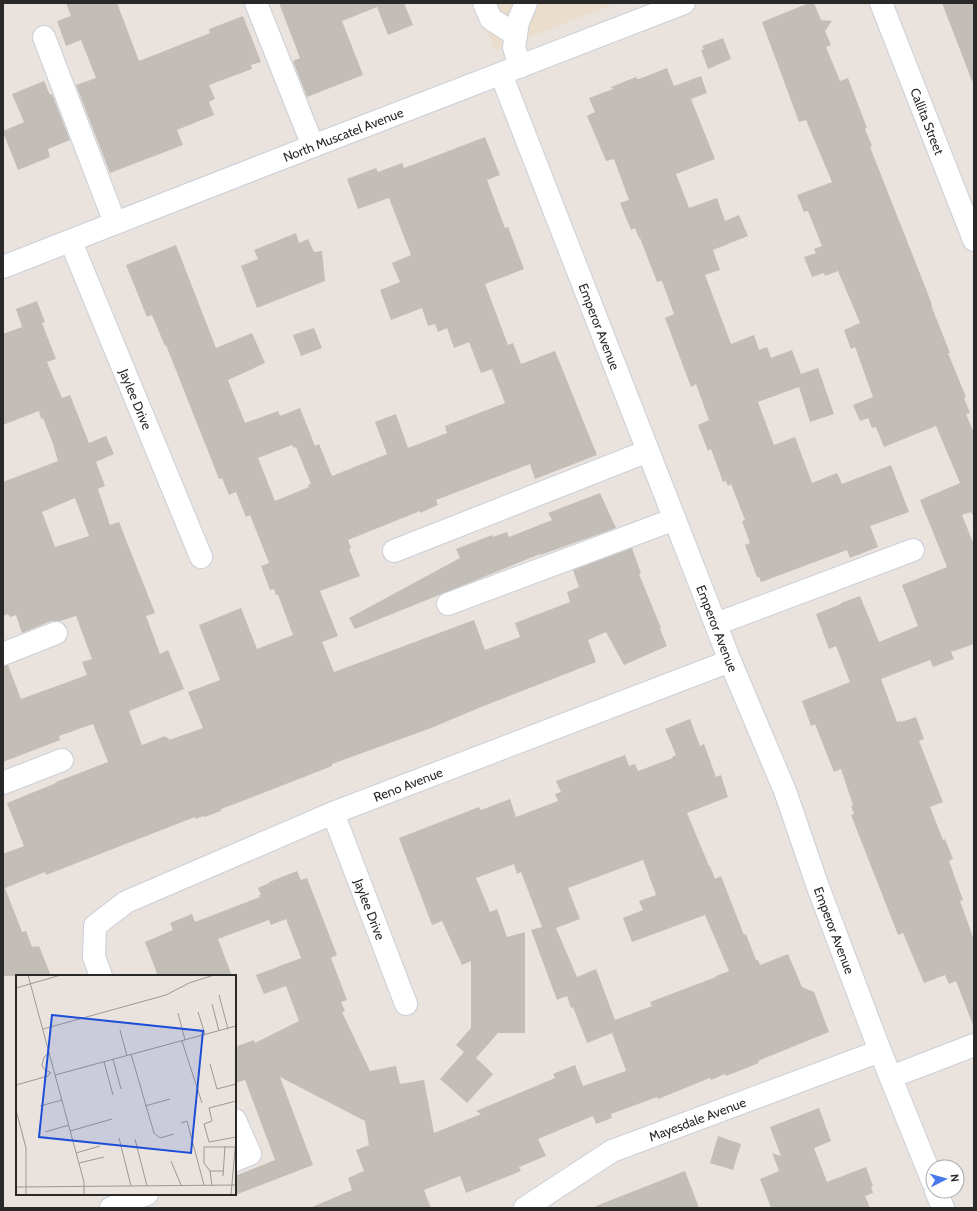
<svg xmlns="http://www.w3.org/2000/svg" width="977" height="1211" font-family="Cabin,sans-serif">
  <rect width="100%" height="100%" fill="#eae2dc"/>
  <!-- education -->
  <path fill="#ebddcc" d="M476,3H616L495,51Z"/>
  <!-- building -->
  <path fill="#c3bdb7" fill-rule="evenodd" d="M66,3H117L139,61L210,33L209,29L243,16L261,62L251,65L252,69L209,85L215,99L209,102L214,115L177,130L183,145L110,173L76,85L96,78L81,40L66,46L57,21L71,16Z
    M279,3H404L413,25L388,35L377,7L342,21L363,75L307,97L293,61L300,58Z
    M809,3H814L821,20L832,21L825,31L831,45L826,47L840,81L848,78L867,128L865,129L872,146L870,147L928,294L932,305H931L950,353H948L966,397L964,398L970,413L966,414L974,433V517L971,512L962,515L974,545V644L951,652L954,659L933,667L930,660L881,679L897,722L900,721L901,722L916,717L924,739L919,741L943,802L930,807L943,840L945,839L953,859L949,861L963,900L960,901L974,940L973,1025L956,981L949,984L945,975L924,983L903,933L898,935L851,815L854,814L851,806L853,805L841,769L834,772L815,724L811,726L802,701L850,682L836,646L829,649L816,614L841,604V603L860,596L879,642L918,626L902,585L947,567L920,500L960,483L936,426L884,447L876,427L872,428L868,418L860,421L853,405L873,397L855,347L851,349L844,330L860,323L838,271L825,276L824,273L812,277L804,257L816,253L814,249L822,246L808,211L804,212L797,195L832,182L806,120L799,122L762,22Z
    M942,3H974V80L972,81Z
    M723,38L731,59L708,69L701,50L704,49L702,46Z
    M667,68L674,86L701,76L707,93L691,99L715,159L676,174L689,208L717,198L725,221L739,215L748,236L713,250L720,270L705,275L731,344L754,335L759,350L767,347L771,358L792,350L801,374L818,368L834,414L810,422L799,387L758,402L774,445L795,437L812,483L837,473L842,484L891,465L909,512L870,526L878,547L850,558L847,550L761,582L759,577H757L745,545L750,543L742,521L745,520L731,484L728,486L726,481L723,482L711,449L708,451L698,425L709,420L696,384L691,387L665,318L674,314L662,281L657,282L640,238H639L635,228L631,230L620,203L629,200L614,159L606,161L587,116L595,112L589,98L613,89L611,87L636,77L637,79H639Z
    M44,81L50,95L52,94L70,140L48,149L50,157L18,170L3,132V131L24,122L12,94Z
    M485,137L500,175L487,180L505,228L508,227L524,269L485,284L508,345L513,343L521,364L555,351L597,455L535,479L530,464L436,500L438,505L420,513V511L348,540L351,548L349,549L360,576L320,591L338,636L322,642L334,672L474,620L485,650L520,637L515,623L570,602L567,592L579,587L573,570L632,548L641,573L639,574L661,628L660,629L667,646L624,665L606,632L588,640L596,662L481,707L431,728L332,764V766L232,805L221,809V811L205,817L204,816L195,819V817L46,875L45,872L5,888L22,932L26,931L32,947L39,946L51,976H3V854L24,846L7,803L56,783V782L108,762L93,724L59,736L60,740L3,762V666L8,665L21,699L87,675L82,662L92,659L76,616L60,621H51L22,633L16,615L10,617L8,614L3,616V482L58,461L53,444L43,418L41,419L39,411L3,425V334L22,327L16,309L37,301L45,322L42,323L56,359L47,362L62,398L70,395L89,443L106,436L114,454L96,462L105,486L98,489L110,525L119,522L155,613L146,616L160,654L168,650L184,689L129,711L142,745L165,736L166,738L168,737L169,740L203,728L188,692L220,680L199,625L241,608L257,649L293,635L278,595H276L274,589L270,590L261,566L269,563L250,515L246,517L236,492L229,495L222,478L219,479L166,345L165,346L152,315L147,317L126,265L176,245L216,348L252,333L265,363L228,380L245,423L278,411L280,416L300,408L315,446L319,444L332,476L387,454L375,422L396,414L408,448L447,433L445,426L505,403L492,369L481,373L469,342L454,348L447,328L438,332L435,324L428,326L422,308L391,320L380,290L400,282L392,263L411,255L389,198L358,209L347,179L376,168L378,172L402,163L404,168ZM292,445L294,448L296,447L311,484L308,485L309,487L275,501L258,458ZM75,498L89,536L55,547L42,512Z
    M296,233L299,243L308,239L314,252L322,251L325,281L257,308L241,266L258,259L254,250Z
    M314,328L322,348L301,356L293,335Z
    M600,493L616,528L540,555V554L355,629L349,618L460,558L456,549L492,535L493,537L507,532L509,537L552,520L548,513Z
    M690,719L700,746L704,744L716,777L721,775L728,797L687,813L709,866H710L715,879L721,876L744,935L746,934L756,960H758L760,965L788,954L802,987L814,992L829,1032L758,1061L759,1063L726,1076L725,1074L711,1080L710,1078L658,1099L657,1097L611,1114L612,1118L596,1124L593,1116L538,1139L546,1156L519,1167L521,1171L466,1193L460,1176L424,1190L431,1208H310L352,1190L348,1178L364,1171L356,1150L369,1145L365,1121L280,1077L313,1165L235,1195V1176L275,1160L245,1080L235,1083V1047L254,1040L255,1043L299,1021L286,986L264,994L256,975L301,958L286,919L271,925L269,920L218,939L232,976H158L145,942L173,930L170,923L192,914L195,922L260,897L259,895H261L258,888L269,883V882L297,871L301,880L307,878L337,955L331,958L347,1000L341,1002L345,1011L342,1012L370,1071L396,1066L400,1084L424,1080L434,1133L481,1114L476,1111L555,1078L553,1074L575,1065L583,1086L626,1071L612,1033L587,1043L573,1007L571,1008L567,996L557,1000L531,930L542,927L521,872L517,874L514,864L476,878L490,912L497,909L507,937L525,932V1033H498L476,1058L493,1074L467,1103L440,1079L464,1052L456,1045L471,1028V961L462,965L442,921L432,925L399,838L479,807L481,810L510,799L516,817L558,801L555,794L561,792L556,781L625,755L629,766L635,764L638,771L673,758L672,757L676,755L665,729ZM643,860L656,895L639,901L643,910L623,918L632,942L705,915L729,971L716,976V977L650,1002L652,1006L615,1020L596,969L577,977L556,928L580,919L568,888Z
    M819,1108L831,1141L814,1148L827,1182L866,1167L873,1186L871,1187L873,1193L865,1196L870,1208H771L760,1179L779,1171L772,1153L781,1156L770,1127Z
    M718,1136L741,1144L733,1170L710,1163Z
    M685,1171L699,1208H596V1206Z"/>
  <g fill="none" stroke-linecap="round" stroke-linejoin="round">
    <defs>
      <g id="minor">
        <path d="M256,3L313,146"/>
        <path d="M484,3L491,19L516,35"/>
        <path id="s1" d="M881,3L974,240"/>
        <path d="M44,37L115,223"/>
        <path d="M520,67L514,47L518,22L526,3"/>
        <path id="s2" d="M501,74L730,661L785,791L818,887L880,1051L933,1182"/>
        <path id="s3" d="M71,242L201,557"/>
        <path id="s4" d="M3,267L313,146L684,3"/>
        <path d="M394,551L648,451"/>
        <path d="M448,604L675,519"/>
        <path d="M716,624L913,550"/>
        <path d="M3,654L56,633"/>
        <path d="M3,783L62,760"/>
        <path id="s5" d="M333,813L406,1004"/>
        <path id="s6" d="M101,976L94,957L95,926L126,902L333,813L730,661"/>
        <path d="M891,1077L974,1045"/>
        <path d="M235,1120L250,1154L235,1160"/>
        <path d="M936,1191L943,1208"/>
        <path d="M111,1208L147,1194"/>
        <path id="s7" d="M525,1208L612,1151L880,1051"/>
      </g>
    </defs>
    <!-- minor casing -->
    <use href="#minor" stroke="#cacfda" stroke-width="24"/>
    <!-- minor -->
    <use href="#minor" stroke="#fff" stroke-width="22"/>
  </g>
  <g text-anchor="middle" stroke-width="3" stroke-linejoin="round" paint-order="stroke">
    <!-- street labels -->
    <g font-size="13" fill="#292929" stroke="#fff">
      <text dy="5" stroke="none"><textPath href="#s1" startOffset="127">Callita Street</textPath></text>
      <text dy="5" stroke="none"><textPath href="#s4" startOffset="365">North Muscatel Avenue</textPath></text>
      <text dy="5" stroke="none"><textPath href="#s2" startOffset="271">Emperor Avenue</textPath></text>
      <text dy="5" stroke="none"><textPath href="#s3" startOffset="170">Jaylee Drive</textPath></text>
      <text dy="5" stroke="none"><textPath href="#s2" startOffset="595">Emperor Avenue</textPath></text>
      <text dy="5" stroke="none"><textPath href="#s6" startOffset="396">Reno Avenue</textPath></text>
      <text dy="5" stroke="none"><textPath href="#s5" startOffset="103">Jaylee Drive</textPath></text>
      <text dy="5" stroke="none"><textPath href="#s2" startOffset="919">Emperor Avenue</textPath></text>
      <text dy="5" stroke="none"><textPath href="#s7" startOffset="195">Mayesdale Avenue</textPath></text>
    </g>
  </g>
  <!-- overview -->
  <g transform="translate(16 975)">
    <rect width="220" height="220" fill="#eae2dc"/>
    <path fill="none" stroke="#9d9894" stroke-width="1" d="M12,0L68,207V220M0,13L45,0M203,20L212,54M196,29L203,56M182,37L189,59M162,38L169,65M27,54L150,20L173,8L198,0M104,55L111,81M166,66L186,128M33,78L28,82L26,90L28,94L35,98M115,79L138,158L144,163L158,159M97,84L105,114M88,87L97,120M194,89L201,114L220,109M39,100L220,51M0,110L32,101L34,98M220,126L193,133L196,146L188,149L193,167L220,162M24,131L46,125M129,131L154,124M0,135L10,173V220M165,148L171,146L188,210M54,156L96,144M29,157L53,150M103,163L115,211M119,164L131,211M60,178L84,171M155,186L165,210M63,188L88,182M194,196L188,188V172H219M207,201L209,171M196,211L194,196H207M0,212L220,210M215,220L220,163M220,220V207"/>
    <path fill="#1d4ed8" fill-opacity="0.15" stroke="#1d4ed8" stroke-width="2" d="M36,40L187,56L175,178L23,162Z"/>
    <rect width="220" height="220" fill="none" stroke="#292929" stroke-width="2"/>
  </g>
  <!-- border -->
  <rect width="977" height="1211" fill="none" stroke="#292929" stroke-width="8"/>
  <!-- north arrow -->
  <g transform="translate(945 1179) rotate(84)"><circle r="19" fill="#ffffff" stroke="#a9a9a9"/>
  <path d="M0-3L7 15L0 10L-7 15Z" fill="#4779ec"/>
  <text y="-6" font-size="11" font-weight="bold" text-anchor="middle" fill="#292929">N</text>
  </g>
</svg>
